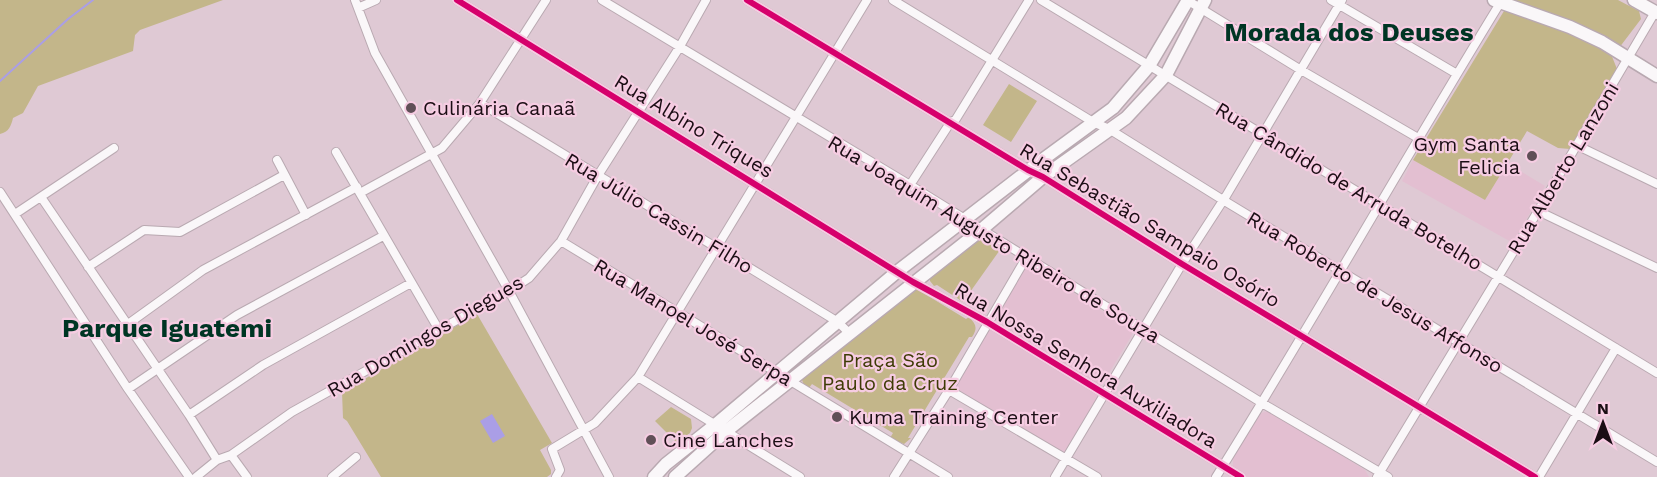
<svg xmlns="http://www.w3.org/2000/svg" width="1657" height="477" font-family="'Work Sans',sans-serif">
  <rect width="100%" height="100%" fill="#dfc9d4"/>
  <!-- built -->
  <path fill="#e3bfd1" d="M1413,160L1485,200L1507,163L1545,186L1513,243L1402,181Z
    M1027,267L1035,268L1132,330V335L1103,383H1092L996,320L995,315L1024,269Z
    M990,329H993L1097,394V403L1065,452H1059L954,387Z
    M1267,411L1271,412L1365,470L1369,477H1246L1236,471L1233,467V456L1259,414Z"/>
  <!-- green -->
  <path fill="#c3b68a" d="M0,0H223L140,30L135,35L133,51L38,86L23,113L13,118C11,126 9,132 0,134Z
    M1513,0H1618L1639,11L1641,19L1619,48L1515,3Z
    M1504,11H1509L1568,28L1611,54L1617,69L1570,149L1558,148L1527,131L1485,200L1413,160Z
    M1009,84L1037,101L1011,142L983,125Z
    M978,239H986L1002,247L963,302L937,285L934,286L930,281V277Z
    M914,290H922L925,294L966,319L969,317C976,324 978,328 972,337H969L908,438H911L904,444L890,438L893,433L812,384L809,388L804,385L802,380L804,376Z
    M477,314L552,443L540,450L551,470V474L547,477H381L347,421L343,418L342,392Z
    M671,407L691,419L692,428L690,433L677,443L655,421Z"/>
  <!-- water -->
  <path fill="#aa9ee6" d="M492,414L505,436L493,443L480,421Z"/>
  <g fill="none" stroke-linecap="round" stroke-linejoin="round">
    <!-- stream -->
    <path stroke="#aa9ee6" stroke-width="2" d="M0,81L68,19L93,0"/>
    <defs>
      <path id="minor" d="M355,0L375,53L509,291L609,477
        M457,0L913,282L987,322L1241,477
        M602,0L910,185L1267,406L1388,477
        M747,0L1028,170L1043,177L1182,264L1535,477
        M893,0L1093,122L1109,129L1223,200L1657,462
        M1041,0L1657,373
        M1187,0L1301,70L1418,138
        M1331,0L1457,74
        M358,8L376,0
        M480,103C599,177 719,248 838,322L850,334
        M1576,145L1657,184
        M336,152L439,330
        M277,160L306,215
        M910,185L950,123L956,119L1029,0
        M0,192L128,389L189,477
        M360,193L442,148L480,103L546,0
        M41,197L189,415L217,460
        M1538,211L1657,268
        M15,214L114,148
        M561,241L948,477
        M88,267L144,230L180,232L284,175
        M128,324L203,270L357,187
        M638,377L800,477
        M128,389L237,315L383,236
        M949,390L1097,477
        M189,415L263,365L411,283
        M231,455L247,477
        M196,477L217,460L231,455L292,412L509,291L529,278L561,241L597,177L679,48L706,0
        M332,477L356,457
        M556,477L560,470L552,449L595,423L638,377L867,0
        M894,477L949,390L1026,258
        M1055,477L1182,264L1226,196L1342,0
        M1216,477C1314,320 1405,158 1502,0
        M1377,477L1538,211L1655,12
        M1539,477L1616,348"/>
      <path id="primary" d="M1494,0L1570,27L1602,42L1657,76
        M1634,0L1657,13
        M654,477L666,464L715,425L898,271L1038,163L1113,108L1149,66L1188,0
        M675,477L725,432L981,230L1043,177L1126,118L1166,75L1205,0"/>
    </defs>
    <!-- minor casing -->
    <use href="#minor" stroke="#b9a9b1" stroke-width="10"/>
    <!-- primary casing -->
    <use href="#primary" stroke="#b9a9b1" stroke-width="15"/>
    <!-- minor -->
    <use href="#minor" stroke="#faf7f9" stroke-width="8"/>
    <!-- primary -->
    <use href="#primary" stroke="#faf7f9" stroke-width="12"/>
    <defs>
      <path id="cycleway" d="M457,0L913,282L987,322L1241,477
        M747,0L1028,170L1043,177L1182,264L1535,477"/>
    </defs>
    <!-- cycleway casing -->
    <use href="#cycleway" stroke="#f6cce2" stroke-width="10"/>
    <!-- cycleway -->
    <use href="#cycleway" stroke="#d6006c" stroke-width="6"/>
  </g>
  <!-- markers -->
  <g fill="#604f57" stroke="#f6cce2" stroke-width="2">
    <circle cx="411" cy="108" r="6"/>
    <circle cx="1532" cy="156" r="6"/>
    <circle cx="837" cy="417" r="6"/>
    <circle cx="651" cy="440" r="6"/>
  </g>
  <g text-anchor="middle" stroke-width="4.5" stroke-linejoin="round" paint-order="stroke">
    <!-- poi labels -->
    <g font-size="20" fill="#1b0d14" stroke="#f6cce2" text-anchor="start">
      <text x="423" y="115">Culinária Canaã</text>
      <text x="1520" y="151" text-anchor="end">Gym Santa<tspan x="1520" dy="23">Felicia</tspan></text>
      <text x="849" y="424">Kuma Training Center</text>
      <text x="663" y="447">Cine Lanches</text>
    </g>
    <!-- street labels -->
    <g font-size="20" fill="#1b0d14" stroke="#f6cce2">
      <text transform="translate(694 126) rotate(31)" y="7">Rua Albino Triques</text>
      <text transform="translate(1563 168) rotate(-59)" y="7">Rua Alberto Lanzoni</text>
      <text transform="translate(1349 186) rotate(31)" y="7">Rua Cândido de Arruda Botelho</text>
      <text transform="translate(659 213) rotate(31)" y="7">Rua Júlio Cassin Filho</text>
      <text transform="translate(1150 225) rotate(31)" y="7">Rua Sebastião Sampaio Osório</text>
      <text transform="translate(994 239) rotate(31)" y="7">Rua Joaquim Augusto Ribeiro de Souza</text>
      <text transform="translate(1375 292) rotate(31)" y="7">Rua Roberto de Jesus Affonso</text>
      <text transform="translate(693 322) rotate(31)" y="7">Rua Manoel José Serpa</text>
      <text transform="translate(425 336) rotate(-30)" y="7">Rua Domingos Diegues</text>
      <text transform="translate(1086 365) rotate(31)" y="7">Rua Nossa Senhora Auxiliadora</text>
    </g>
    <!-- park labels -->
    <g font-size="20" fill="#3e3b05" stroke="#f6cce2">
      <text x="890" y="367">Praça São<tspan x="890" dy="23">Paulo da Cruz</tspan></text>
    </g>
    <!-- district labels -->
    <g font-size="26" font-weight="bold" fill="#003524" stroke="#f6cce2">
      <text x="1349" y="41">Morada dos Deuses</text>
      <text x="167" y="337">Parque Iguatemi</text>
    </g>
  </g>
  <!-- north arrow -->
  <g transform="translate(1603 423)" stroke="#f6cce2" stroke-width="4.5" paint-order="stroke">
  <path d="M0-4.5L10 22L0 15L-10 22Z" fill="#1b0d14"/>
  <text y="-9" font-size="16" font-weight="bold" text-anchor="middle" fill="#1b0d14">N</text>
  </g>
</svg>
